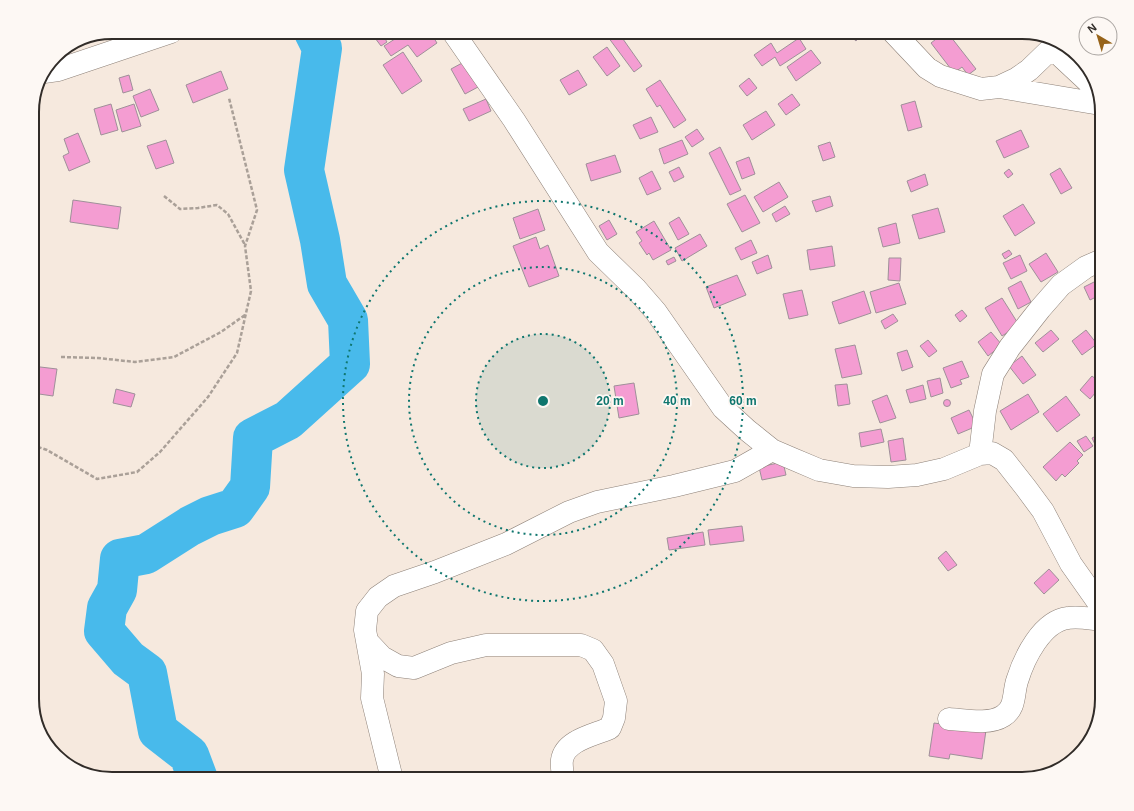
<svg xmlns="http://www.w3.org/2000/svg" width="1134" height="811" font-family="Helvetica,sans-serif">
  <rect width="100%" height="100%" fill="#f6e9de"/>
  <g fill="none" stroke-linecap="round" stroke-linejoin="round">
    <!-- river -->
    <path stroke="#48baeb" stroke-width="40" d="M198,779L189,755L158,731L147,673L128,659L104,631L107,608L117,590L120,559L146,554L190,526L210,516L235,508L250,487L253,438L288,420L350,364L348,320L327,284L320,240L304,170L322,48L314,32"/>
  </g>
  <!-- building -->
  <path fill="#f49dd2" stroke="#9f9099" d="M375,32H381L387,42L381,46L372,34Z
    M399,32H430L437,43L417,57L408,45L391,56L384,46L401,35Z
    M615,32H618L642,66L634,72L608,37Z
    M846,32H863L856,41Z
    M945,32H947L976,69L968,75L962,67L954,73L931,43Z
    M799,38L806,49L780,66L775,57L762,66L754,55L771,43L777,53Z
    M607,47L620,66L607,76L593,57Z
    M811,50L821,63L796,81L787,67Z
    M403,52L422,81L402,94L383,65Z
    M464,62L478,87L465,94L451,69Z
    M578,70L587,85L569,95L560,80Z
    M221,71L228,89L193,103L186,85Z
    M129,75L133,90L123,93L119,78Z
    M749,78L757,88L747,96L739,86Z
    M660,80L686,120L674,128L660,105L657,107L646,89Z
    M150,89L159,110L141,117L133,96Z
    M792,94L800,105L786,115L778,104Z
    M486,99L491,111L469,121L463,109Z
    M915,101L922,127L908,131L901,105Z
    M111,104L118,130L101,135L94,109Z
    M134,104L141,126L122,132L116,110Z
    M766,111L775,125L752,140L743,125Z
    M651,117L658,132L640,139L633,125Z
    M697,129L704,139L692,147L685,137Z
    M1021,130L1029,147L1004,158L996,141Z
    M78,133L90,162L69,171L63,156L69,153L64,139Z
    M166,140L174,163L156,169L147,146Z
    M682,140L688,154L664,164L659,149Z
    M830,142L835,157L823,161L818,146Z
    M720,147L741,190L730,195L709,153Z
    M615,155L621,172L591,181L586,164Z
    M749,157L755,174L742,179L736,162Z
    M679,167L684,177L674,182L669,172Z
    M1060,168L1072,188L1061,194L1050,174Z
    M1009,169L1013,174L1008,178L1004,173Z
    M652,171L661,189L647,195L639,178Z
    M925,174L928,185L911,192L907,181Z
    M779,182L788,197L763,212L754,197Z
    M745,195L760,223L742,232L727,204Z
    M830,196L833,206L816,212L812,201Z
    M73,200L121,207L118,229L70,222Z
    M1023,204L1035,223L1015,236L1003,216Z
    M785,206L790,214L776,222L772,214Z
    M938,208L945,232L919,239L912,215Z
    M538,209L545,230L520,239L513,218Z
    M679,217L689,234L678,240L669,223Z
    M609,220L617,234L607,240L599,226Z
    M654,221L671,250L653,260L649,253L647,255L639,243L642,241L636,232Z
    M896,223L900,243L883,247L878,228Z
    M1097,230L1102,231V242H1096Z
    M700,234L707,246L682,261L675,248Z
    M536,237L540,249L548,245L559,276L529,287L513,246Z
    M751,240L757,253L741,260L735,248Z
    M832,246L835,266L810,270L807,250Z
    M1009,250L1012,254L1005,259L1002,254Z
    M1046,253L1058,272L1041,282L1029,264Z
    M768,255L772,268L757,274L752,262Z
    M1020,255L1027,271L1011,279L1003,263Z
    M674,257L676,261L668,265L666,261Z
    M889,258H901L900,281L888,280Z
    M737,275L746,295L714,308L706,287Z
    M1102,278V294L1090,300L1084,287Z
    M1021,281L1031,302L1018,309L1008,288Z
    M899,283L906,304L876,313L870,292Z
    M802,290L808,315L789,319L783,294Z
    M864,291L871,313L839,324L832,302Z
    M1002,298L1019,325L1002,336L985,308Z
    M962,310L967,316L960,322L955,315Z
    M893,314L898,321L885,329L881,321Z
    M1051,330L1059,339L1043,352L1035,343Z
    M1086,330L1097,344L1082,355L1072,341Z
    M991,332L1002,345L988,356L978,342Z
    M928,340L937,351L929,357L920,346Z
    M855,345L862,374L842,378L835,349Z
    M907,350L913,367L902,371L897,353Z
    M1022,356L1036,375L1023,384L1009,366Z
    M962,361L969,377L960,380L962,384L951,388L943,368Z
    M32,366L57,369L53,396L32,393Z
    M1092,376L1102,384V385L1090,399L1080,390Z
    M940,378L943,393L931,397L927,381Z
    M634,383L639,414L619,418L614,386Z
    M847,384L850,404L838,406L835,385Z
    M923,385L926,399L910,403L906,390Z
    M116,389L135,394L131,407L113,403Z
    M1028,394L1039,412L1011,430L1000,411Z
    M887,395L896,418L880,423L872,401Z
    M1066,396L1080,415L1057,432L1043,414Z
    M943.5 403a3.5 3.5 0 1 1 7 0a3.5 3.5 0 1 1-7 0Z
    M969,410L977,426L958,434L951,418Z
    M881,429L884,442L861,447L859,433Z
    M1102,433V451L1099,453L1092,438Z
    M1086,436L1093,446L1084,452L1077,441Z
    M903,438L906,460L891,462L888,441Z
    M1070,442L1083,455L1077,461L1079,463L1065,477L1062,474L1056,481L1043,467Z
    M783,462L786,475L762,480L759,467Z
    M742,526L744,541L710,545L708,530Z
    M703,532L705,545L669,550L667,538Z
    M946,551L957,565L948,571L938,558Z
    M1049,569L1059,580L1044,594L1034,583Z
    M934,723L986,730L982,759L950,754L949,759L929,756Z"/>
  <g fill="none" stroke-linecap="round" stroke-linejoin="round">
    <defs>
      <path id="minor" d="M453,32L514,120L598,252L636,289L656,312L723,408L747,430L772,450L793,459L819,470L853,476L888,477L917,475L944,469L980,454L992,453L1004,460L1026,488L1043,511L1071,564L1102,608
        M893,32L927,68L940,76L981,89L999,87L1016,79L1029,70L1056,44
        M1052,48L1096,89
        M44,72L58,70L171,32
        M999,87L1100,104
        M980,454L985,411L993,374L1010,347L1040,309L1061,285L1086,267L1102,260
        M367,641L382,657L398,666L414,668L451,653L486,645H581L593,650L603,664L616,701L614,718L610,728C595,735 565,740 562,760C561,766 563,773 563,779
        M949,719C965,720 989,725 1003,716C1016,708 1013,694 1017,681C1024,658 1042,621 1068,618C1079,616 1091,619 1102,620
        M391,779V775L372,698L373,674L365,630L367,611L378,597L394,586L435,572L506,544L569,512L597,502L674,486L735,471L772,450"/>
    </defs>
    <!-- minor casing -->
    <use href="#minor" stroke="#8d8178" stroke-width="23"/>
    <!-- path -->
    <path stroke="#aaa098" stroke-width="2.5" stroke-dasharray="4 2" stroke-linecap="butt" d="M164,196L180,209L198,208L217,205L228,214L245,245
      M61,357L98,358L135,362L174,357L221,332L245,315
      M32,445L47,450L97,479L137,472L160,452L208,397L237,353L251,291L245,246L257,210L229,98
      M82,769H84"/>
    <!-- minor -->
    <use href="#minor" stroke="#fff" stroke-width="22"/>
  </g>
  <!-- distance rings -->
  <circle cx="543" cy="401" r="67" fill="#0f766e" fill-opacity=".12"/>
  <g fill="none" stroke="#0f766e" stroke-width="2" stroke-dasharray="2 4">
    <circle cx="543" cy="401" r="67"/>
    <circle cx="543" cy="401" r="134"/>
    <circle cx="543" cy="401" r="200"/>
  </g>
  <!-- crop -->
  <path d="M0 0H1134V811H0ZM112 39H1022A73 73 0 0 1 1095 112V699A73 73 0 0 1 1022 772H112A73 73 0 0 1 39 699V112A73 73 0 0 1 112 39Z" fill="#fdf8f4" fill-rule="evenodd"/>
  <path fill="none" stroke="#312c28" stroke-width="2" d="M112 39H1022A73 73 0 0 1 1095 112V699A73 73 0 0 1 1022 772H112A73 73 0 0 1 39 699V112A73 73 0 0 1 112 39Z"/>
  <circle cx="543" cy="401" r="6" fill="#0f766e" stroke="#fdf8f4" stroke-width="2"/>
  <g font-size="12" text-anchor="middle" font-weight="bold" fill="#0f766e" stroke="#fdf8f4" stroke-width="3.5" stroke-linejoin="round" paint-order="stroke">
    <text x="610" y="405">20 m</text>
    <text x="677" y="405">40 m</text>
    <text x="743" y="405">60 m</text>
  </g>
  <!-- north arrow -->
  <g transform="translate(1098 36) rotate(322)"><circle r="19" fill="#fdf8f4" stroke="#aba6a2"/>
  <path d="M0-3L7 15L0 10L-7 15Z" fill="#976319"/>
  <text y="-6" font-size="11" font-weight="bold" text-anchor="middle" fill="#312c28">N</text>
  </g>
</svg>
